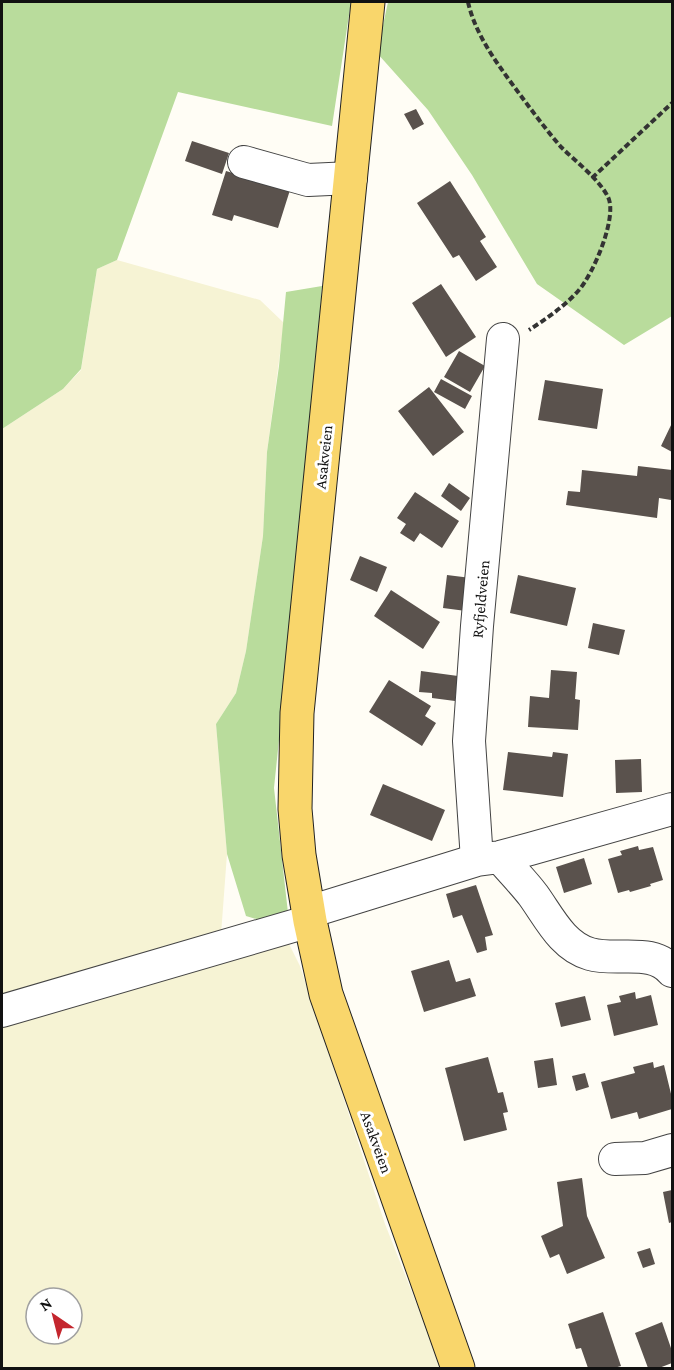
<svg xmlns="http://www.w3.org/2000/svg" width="674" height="1370" font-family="'Crimson Pro',serif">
  <rect width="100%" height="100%" fill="#fffdf5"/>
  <!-- farmland -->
  <path fill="#f6f3d4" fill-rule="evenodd" d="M117,260L260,300L284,323L267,452L263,536L246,651L236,693L216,724L227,854L220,948L287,940L300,966L385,1224L442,1368H2V429L63,389L81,370L97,269ZM36,1298H72V1334H36Z"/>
  <!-- forest -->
  <path fill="#b9dc9c" d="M2,2H351L332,126L178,92L117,260L97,269L81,369L63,389L2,429Z
    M388,2H672V316L624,345L537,284L472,175L428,110L377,53Z
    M322,286L310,441L274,788L288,913L263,921L246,916L227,854L216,724L236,693L246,651L263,536L267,452L279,366L286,292Z"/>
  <!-- building -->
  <path fill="#5a524d" d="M416,109L424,124L413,130L404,114Z
    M192,141L229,153L222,174L185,161Z
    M226,171L290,190L278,228L234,215L232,221L212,215Z
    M450,181L486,237L480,241L497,267L476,281L459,255L453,258L417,203Z
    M441,284L476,337L446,357L412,303Z
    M459,351L485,366L470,392L444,377Z
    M441,379L472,396L465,409L434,392Z
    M545,380L603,389L597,429L538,420Z
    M429,387L464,432L433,456L398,411Z
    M672,423V452L661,446Z
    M638,466L672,470L671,500L659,498L657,518L566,505L568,491L580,492L582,470L637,476Z
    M449,483L470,498L461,511L441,496Z
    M415,492L459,521L442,548L420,533L414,542L400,533L406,524L397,518Z
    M360,556L387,567L377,592L350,580Z
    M447,575L471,578L466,611L443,608Z
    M518,575L576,588L567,626L510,613Z
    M391,590L440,622L423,649L374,616Z
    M593,623L625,630L619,655L588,648Z
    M551,670L577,672L575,699L580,700L578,730L528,727L530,696L549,698Z
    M421,671L458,676L455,701L432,698V693L419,692Z
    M389,680L431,706L425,716L436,723L422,746L369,712Z
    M508,752L552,757L553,752L568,754L563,797L503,790Z
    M641,759L642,792L616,793L615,760Z
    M383,784L445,810L432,841L370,815Z
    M638,846L639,850L653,847L663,880L650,884L651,886L630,892L629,890L618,893L608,859L622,855L620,851Z
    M584,858L592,884L564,893L556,867Z
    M476,885L493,935L485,937L487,950L477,953L462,915L453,918L446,894Z
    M449,960L456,982L470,978L476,996L424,1012L411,971Z
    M635,992L636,999L651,995L658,1025L614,1036L607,1005L621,1002L619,996Z
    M585,996L591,1020L561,1027L555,1003Z
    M488,1057L498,1093L503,1092L508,1112L503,1113L507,1130L464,1141L445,1068Z
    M553,1058L557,1085L538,1088L534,1061Z
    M653,1062L654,1068L664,1065L672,1098V1109L639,1119L637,1112L611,1119L601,1082L635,1073L633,1067Z
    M585,1073L589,1087L576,1091L572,1076Z
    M582,1178L587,1216L605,1258L567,1274L559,1254L550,1258L541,1236L563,1226L557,1182Z
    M672,1190V1222L669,1223L663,1192Z
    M650,1248L655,1264L643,1268L637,1252Z
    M603,1312L621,1366L614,1368H588L581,1348L576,1349L568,1324Z
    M662,1322L672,1351V1363L659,1368H648L635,1333Z"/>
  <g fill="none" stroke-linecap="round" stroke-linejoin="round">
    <defs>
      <path id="minor" d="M244,162L308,180L351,178
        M500,857C511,870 523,882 533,895C549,917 562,946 590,954C618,962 652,947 672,971
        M477,860L469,741L477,626L503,339
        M309,912L477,860L500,857L530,849L672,809
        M2,1011L310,921
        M615,1159L645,1158L672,1150"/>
      <path id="major" d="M368,2L297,713L295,809L299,855L310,921L326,994L458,1368"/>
    </defs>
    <!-- minor casing -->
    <use href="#minor" stroke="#444" stroke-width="34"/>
    <!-- major casing -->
    <use href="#major" stroke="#222" stroke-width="35"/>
    <!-- path -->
    <path stroke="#333" stroke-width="4" stroke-dasharray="6 3" stroke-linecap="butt" d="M468,2C476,38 502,70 524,100C536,116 548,132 561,147C575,161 599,179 608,197C618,217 593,274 579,290C565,306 546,319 529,330
      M592,178L672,103"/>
    <!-- minor -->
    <use href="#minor" stroke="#fff" stroke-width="32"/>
    <!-- major -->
    <use href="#major" stroke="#f9d66b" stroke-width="33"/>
  </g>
  <g text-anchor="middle" stroke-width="6" stroke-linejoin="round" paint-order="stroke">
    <!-- street labels -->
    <g font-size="16" fill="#111" stroke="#fff">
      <text transform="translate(323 457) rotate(-84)" y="6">Asakveien</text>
      <text transform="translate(480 599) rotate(-85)" y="6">Ryfjeldveien</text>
      <text transform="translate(377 1142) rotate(70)" y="6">Asakveien</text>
    </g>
  </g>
  <!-- border -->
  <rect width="674" height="1370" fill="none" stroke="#111111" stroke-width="6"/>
  <!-- north arrow -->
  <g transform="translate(54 1316) rotate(325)"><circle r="28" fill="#ffffff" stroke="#a0a0a0" stroke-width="1.5"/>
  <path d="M0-4.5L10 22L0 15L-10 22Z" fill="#c4262e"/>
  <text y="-9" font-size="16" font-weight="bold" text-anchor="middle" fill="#111111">N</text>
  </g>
</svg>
